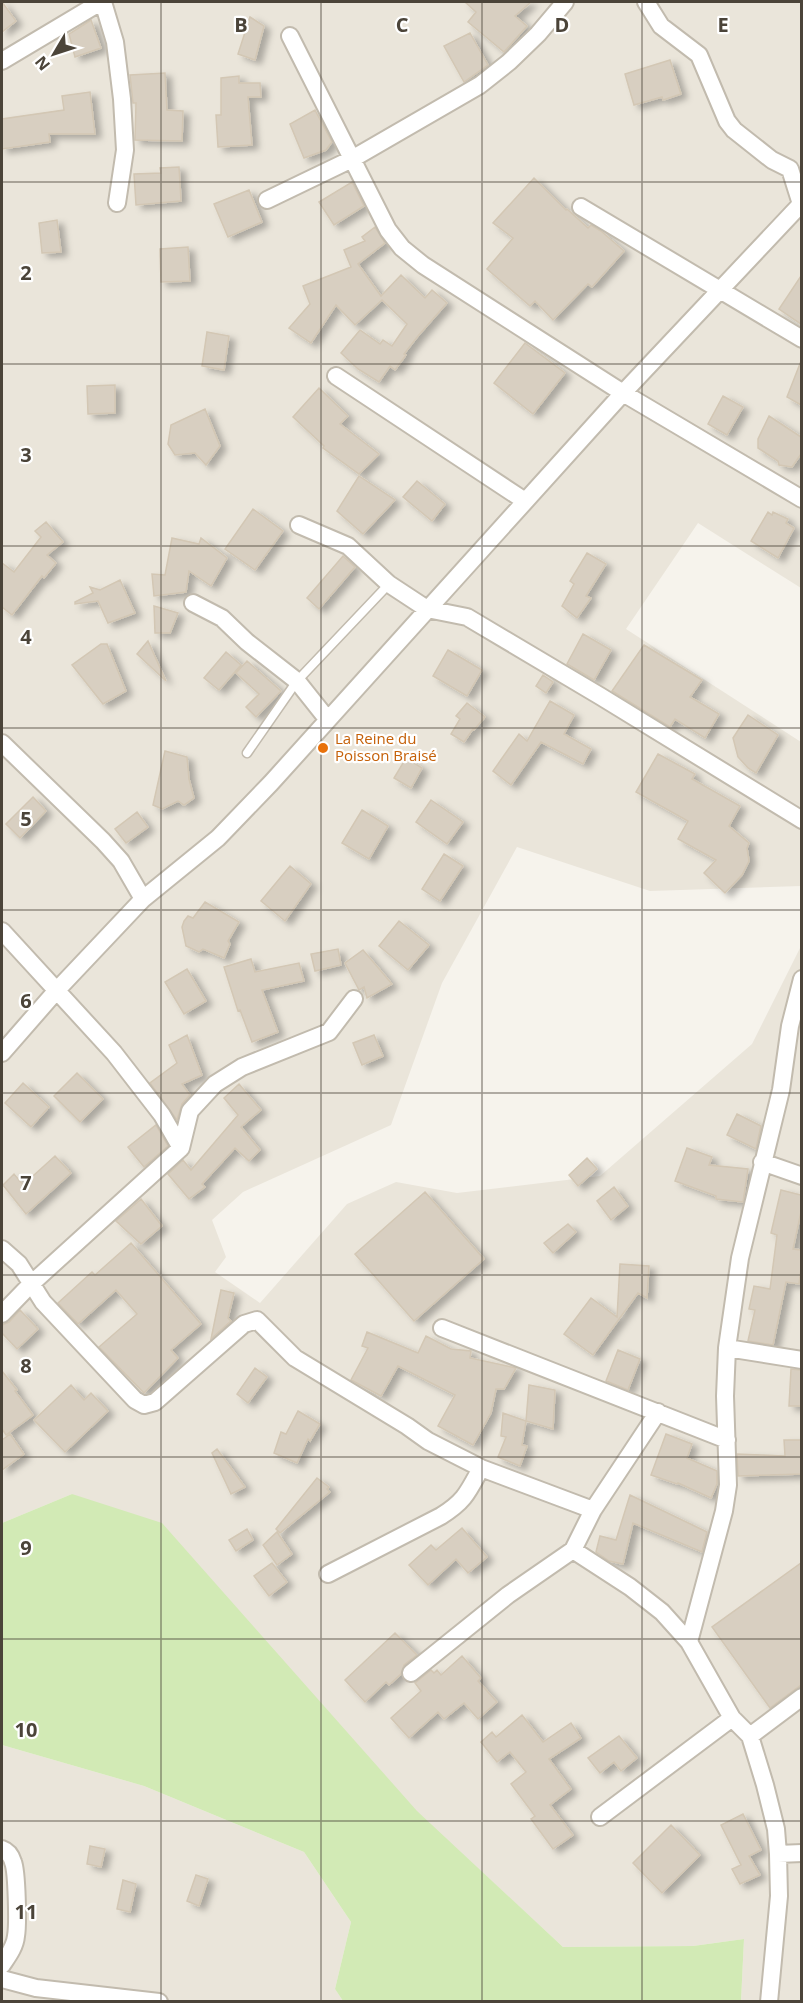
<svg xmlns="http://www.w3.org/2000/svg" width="803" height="2003" font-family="'Open Sans',sans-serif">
  <defs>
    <filter id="shadow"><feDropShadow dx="6" dy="4" stdDeviation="3" flood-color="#0004"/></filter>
  </defs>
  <rect width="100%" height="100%" fill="#f6f3ec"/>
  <!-- residential -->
  <path fill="#eae5da" d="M2,2H801V588L698,523L626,629L801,742V886L650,891L517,847L442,983L391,1125L243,1192L212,1220L226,1257L215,1272L260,1303L347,1204L396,1182L457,1193L600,1176L752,1044L801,946V2001H741L744,1939L693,1946L563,1947L72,1494L2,1523Z
    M2,1745L144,1786L304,1852L351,1922L335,1989L343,2001H2Z"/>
  <!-- green -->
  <path fill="#d2eab5" d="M72,1494L162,1523L417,1811L563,1947L693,1946L744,1939L741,2001H343L335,1989L351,1922L304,1852L144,1786L2,1745V1523Z"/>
  <!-- building -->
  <path fill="#d8cfc1" stroke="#d3c7b4" stroke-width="1.5" filter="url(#shadow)" d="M2,2L16,21L2,32Z
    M465,2H531L515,16L527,26L504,52L468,22L476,12Z
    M250,17L264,26L255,60L238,54Z
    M91,20L101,48L75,57L69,34Z
    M470,33L488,65L464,82L444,46Z
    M670,60L681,94L663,100L662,97L634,105L625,74Z
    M165,73L167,110L183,111L182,141L135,140L136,103H133L130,75Z
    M239,76V83H260L261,97H248L252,145L218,147L216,115H221V78Z
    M90,92L95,134H49L50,142L2,149V119L64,110L62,96Z
    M315,110L332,142L326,150L304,158L290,124Z
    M179,167L181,201L136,205L134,174L161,173L160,168Z
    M534,178L566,210L567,209L588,228L591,225L601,231L624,251L592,287L588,284L553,320L535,301L530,306L487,269L513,238L493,223Z
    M352,182L364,206L334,225L319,202Z
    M249,190L262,222L228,237L214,204Z
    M57,220L61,252L42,253L39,223Z
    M375,227L385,243L358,264L381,296L401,275L425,298L432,290L447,303L418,336L404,354L406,355L395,370L390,366L379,382L358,369L341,353L360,330L380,344L383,340L392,346L407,324L382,300L355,325L336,305L311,343L289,328L310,304L303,286L351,267L344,250L365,241L362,237Z
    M188,247L190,281L161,282L160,249Z
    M801,276V324L779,309Z
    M207,332L229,336L224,370L202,366Z
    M525,343L565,373L533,414L494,383Z
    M801,361V405L787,397Z
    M115,385V413L88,414L87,386Z
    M319,388L348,416L340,424L379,454L359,474L323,448L324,446L293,417Z
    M723,396L743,407L727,435L708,424Z
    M205,409L220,446L206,465L195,453L175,455L168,444L171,425Z
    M769,416L801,437V454L792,467L779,465L778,461L758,448V439Z
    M359,476L395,500L363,534L337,511Z
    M417,481L445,504L432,521L403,497Z
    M253,509L283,531L255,570L225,549Z
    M768,512L772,515L773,512L788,519L786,523L794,528L778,558L751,541Z
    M46,522L63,542L47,555L56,563L44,578L42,576L12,615L2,607V563L14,572L41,537L35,531Z
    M172,538L199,544L201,538L227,558L211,586L189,571L186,592L154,596L152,574L165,575Z
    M587,553L606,564L586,596L591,598L577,618L562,606L574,584L570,581Z
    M343,556L355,567L319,609L307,598Z
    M120,580L135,613L108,623L98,601L75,604V602L93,593L90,587L100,590Z
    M154,606L178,613L170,633H155Z
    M583,634L611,650L594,680L567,664Z
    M148,641L166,681L137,654Z
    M101,644H107L126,691L103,704L72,665Z
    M644,645L702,680L690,697L719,714L705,738L675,719L670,727L612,691Z
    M448,650L482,670L467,696L433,676Z
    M226,652L241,665L219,690L204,678Z
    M247,661L281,691L256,717L246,707L259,694L236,673Z
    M543,675L553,682L546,693L536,686Z
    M550,701L574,715L564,734L591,749L583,764L541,742L511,785L493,771L519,734L527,741Z
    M467,703L485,717L474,730L473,729L464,742L451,734L460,719L456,716Z
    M748,715L778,735L756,773L748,768L738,757L733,738Z
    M165,751L187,757L189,779L194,798L184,805L178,801L162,809L153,805Z
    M658,754L695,774L692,779L740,806L729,826L749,843L747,848L749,861L742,875L725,893L704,873L716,860L678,839L688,821L636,792Z
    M406,758L422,768L411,788L394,778Z
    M33,797L46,811L20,838L6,824Z
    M431,800L463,822L447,844L416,822Z
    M362,810L388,826L369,859L342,843Z
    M137,812L148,827L126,843L115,829Z
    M444,854L463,866L440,901L422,889Z
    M290,866L311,884L285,921L261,901Z
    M205,902L239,922L228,941L230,944L224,958L203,949L199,952L186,946L182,927L184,921L188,916L193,918Z
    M399,921L429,945L408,970L379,946Z
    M338,949L341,965L315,971L311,954Z
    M363,950L392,984L367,998L364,987L359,990L345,963Z
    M251,959L255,972L299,963L304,981L262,990L278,1032L252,1042L240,1010L238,1011L224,967Z
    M187,969L206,1001L184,1014L165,982Z
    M187,1035L202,1075L182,1084L190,1095L182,1104L177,1120L150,1083L177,1063L169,1045Z
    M374,1035L383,1056L362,1065L353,1043Z
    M77,1073L103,1099L80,1122L54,1096Z
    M23,1083L49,1107L31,1127L5,1103Z
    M239,1084L261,1110L241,1127L260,1150L249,1161L235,1148L202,1184L205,1187L189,1199L168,1174L183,1160L191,1170L238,1115L224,1098Z
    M737,1114L761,1126L756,1149L727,1135Z
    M156,1125L168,1146L144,1167L128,1147Z
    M687,1148L712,1157L709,1165L748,1169L743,1202L716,1199V1196L675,1181Z
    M55,1156L71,1173L26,1214L3,1185L14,1174L23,1185Z
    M587,1158L597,1169L578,1186L569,1175Z
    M614,1187L628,1206L611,1220L597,1201Z
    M781,1190L801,1195V1212L793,1249L801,1250V1269L799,1284L786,1282L773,1345L748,1341L755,1310L749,1309L754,1286L770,1289L777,1235L771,1233Z
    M425,1192L484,1259L414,1321L355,1254Z
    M141,1199L162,1226L141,1244L116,1221Z
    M568,1224L576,1232L553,1253L544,1243Z
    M131,1243L201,1324L171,1350L178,1358L144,1393L99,1347L137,1314L116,1290L78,1324L58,1303L92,1272L95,1275Z
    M620,1264L649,1266L647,1298L638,1293L593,1355L564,1334L591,1298L617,1317Z
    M221,1290L234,1293L228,1318L231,1321L211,1339Z
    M20,1310L38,1329L17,1349L2,1333V1325L9,1322Z
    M367,1332L418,1353L426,1336L451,1349L471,1351L470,1358L516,1368L504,1389H496L491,1413L473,1445L438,1426L455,1395L398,1366L381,1396L351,1380L368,1348L362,1346Z
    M618,1350L640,1359L628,1390L606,1381Z
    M255,1368L267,1377L248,1403L237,1394Z
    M791,1369L801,1370V1406H789Z
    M2,1371L17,1390L15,1391L33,1415L6,1435L2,1429Z
    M71,1385L84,1400L91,1393L108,1411L65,1452L34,1420Z
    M529,1385L555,1390L553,1429L526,1421Z
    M298,1411L320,1424L310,1441L308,1439L297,1463L274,1453L281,1432L286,1434Z
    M503,1413L526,1421L522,1445L527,1446L520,1466L498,1457L506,1437L501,1436Z
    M10,1434L24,1454L2,1470V1440Z
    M666,1434L692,1444L687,1458L717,1471V1484L711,1498L678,1483L677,1484L651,1475Z
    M784,1440H801V1474L738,1476L737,1454L785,1456Z
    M217,1449L245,1487L231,1494L212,1453Z
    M317,1478L329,1487L327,1489L330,1492L280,1533L276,1529Z
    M630,1495L707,1532L702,1552L633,1523L623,1564L609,1561L596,1552L600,1536L616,1540Z
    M462,1528L487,1557L468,1573L456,1559L428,1585L409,1565L431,1545L436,1550Z
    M247,1529L253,1540L236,1551L229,1540Z
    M277,1532L292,1554L277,1565L263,1545Z
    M272,1563L287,1582L269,1596L254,1576Z
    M801,1563V1685L770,1708L712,1627Z
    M395,1633L417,1655L404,1665L401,1674L389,1685L386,1682L365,1702L345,1680Z
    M462,1656L481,1678L478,1681L497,1702L478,1719L464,1703L444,1719L438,1712L409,1738L391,1718L421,1691L415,1683L431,1670L434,1673L437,1670L441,1675Z
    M522,1715L543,1742L571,1723L581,1738L549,1759L571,1789L550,1805L573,1835L553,1849L531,1819L535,1816L511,1784L526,1772L510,1752L497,1762L481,1742L492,1732L496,1737Z
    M619,1736L637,1758L621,1771L614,1762L600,1773L588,1758Z
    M743,1814L761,1850L749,1856L760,1875L740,1884L732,1869L741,1865L721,1825Z
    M671,1825L700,1855L662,1893L633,1863Z
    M90,1846L105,1849L101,1867L87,1864Z
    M196,1875L208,1879L199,1906L187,1901Z
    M123,1880L136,1884L130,1912L117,1909Z"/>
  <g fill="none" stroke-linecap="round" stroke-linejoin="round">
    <defs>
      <path id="service" d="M247,753L297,681L389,584"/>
      <path id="minor" d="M103,2L115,42L122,99L125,150L117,203
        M646,2L661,26L699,55L727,121L734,130L772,160L790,169L801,204
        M290,36L388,230L402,248L423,265L623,393L802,499
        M2,61L101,2
        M267,200L352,159L480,85L509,62L538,34L565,2
        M581,207L802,339
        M336,376L525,501
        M299,525L348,546L389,584L427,609L467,617L600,696L802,820
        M193,603L222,618L247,642L297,681L328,720
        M2,743L103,841L121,861L143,899
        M2,931L114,1053L162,1115L181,1148
        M2,1053L57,990L143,899L218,838L271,783L623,393L802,203
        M762,1162L802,1176
        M2,1249L19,1264L43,1302L135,1400L144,1405L155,1402L244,1324L257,1320L295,1358L407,1426L428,1441L481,1468L593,1510
        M2,1314L31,1284L181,1148L190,1111L215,1084L242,1067L329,1032L354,999
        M442,1328L727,1440
        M727,1348L802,1360
        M573,1550L630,1587L662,1612L689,1642L732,1718L750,1736L765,1785L776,1829L778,1854L779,1896L769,2002
        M328,1574L441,1516C465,1501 468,1492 481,1468
        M689,1642L724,1511L728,1485L725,1396L727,1348L740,1258L781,1090L790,1026L802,979
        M411,1673L508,1595L573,1550L593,1510L658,1412
        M750,1736L802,1697
        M600,1817L732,1718
        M2,1849C8,1851 11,1855 13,1862C17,1872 18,1925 16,1936C15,1947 8,1956 2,1965
        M778,1854L802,1853
        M2,1979L36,1988L159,2002"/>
    </defs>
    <!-- service casing -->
    <use href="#service" stroke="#c2bbae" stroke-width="11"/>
    <!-- minor casing -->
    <use href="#minor" stroke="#c2bbae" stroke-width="20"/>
    <!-- service -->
    <use href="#service" stroke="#fff" stroke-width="8"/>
    <!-- minor -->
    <use href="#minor" stroke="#fff" stroke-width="16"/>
  </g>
  <!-- grid -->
  <path fill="none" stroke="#4b4439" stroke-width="1.5" stroke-opacity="0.55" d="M161,2V2002M321,2V2002M482,2V2002M642,2V2002M2,182H802M2,364H802M2,546H802M2,728H802M2,910H802M2,1093H802M2,1275H802M2,1457H802M2,1639H802M2,1821H802"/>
  <!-- markers -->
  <circle fill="#e8710a" stroke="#fff" stroke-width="2" cx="323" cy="748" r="6"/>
  <g text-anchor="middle" stroke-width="4.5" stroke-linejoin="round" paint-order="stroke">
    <!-- food labels -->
    <g font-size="15" fill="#c56008" stroke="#fff" text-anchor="start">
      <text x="335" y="744">La Reine du<tspan x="335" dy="17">Poisson Braisé</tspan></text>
    </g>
  </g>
  <g font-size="20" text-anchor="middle" font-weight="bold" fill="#4b4439" stroke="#fff" stroke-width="4.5" stroke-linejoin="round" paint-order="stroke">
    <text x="241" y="32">B</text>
    <text x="402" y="32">C</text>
    <text x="562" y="32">D</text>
    <text x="723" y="32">E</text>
    <text x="26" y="280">2</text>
    <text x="26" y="462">3</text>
    <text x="26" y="644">4</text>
    <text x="26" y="826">5</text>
    <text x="26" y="1008">6</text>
    <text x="26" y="1190">7</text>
    <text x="26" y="1373">8</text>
    <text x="26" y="1555">9</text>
    <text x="26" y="1737">10</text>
    <text x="26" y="1919">11</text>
  </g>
  <!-- border -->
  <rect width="803" height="2003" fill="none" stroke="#4b4439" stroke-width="6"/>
  <!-- north arrow -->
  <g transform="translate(54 54) rotate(231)" stroke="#ffffff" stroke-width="4.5" paint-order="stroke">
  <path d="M0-4.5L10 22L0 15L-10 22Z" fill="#4b4439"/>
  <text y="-9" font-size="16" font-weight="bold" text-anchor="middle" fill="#4b4439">N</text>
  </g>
</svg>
